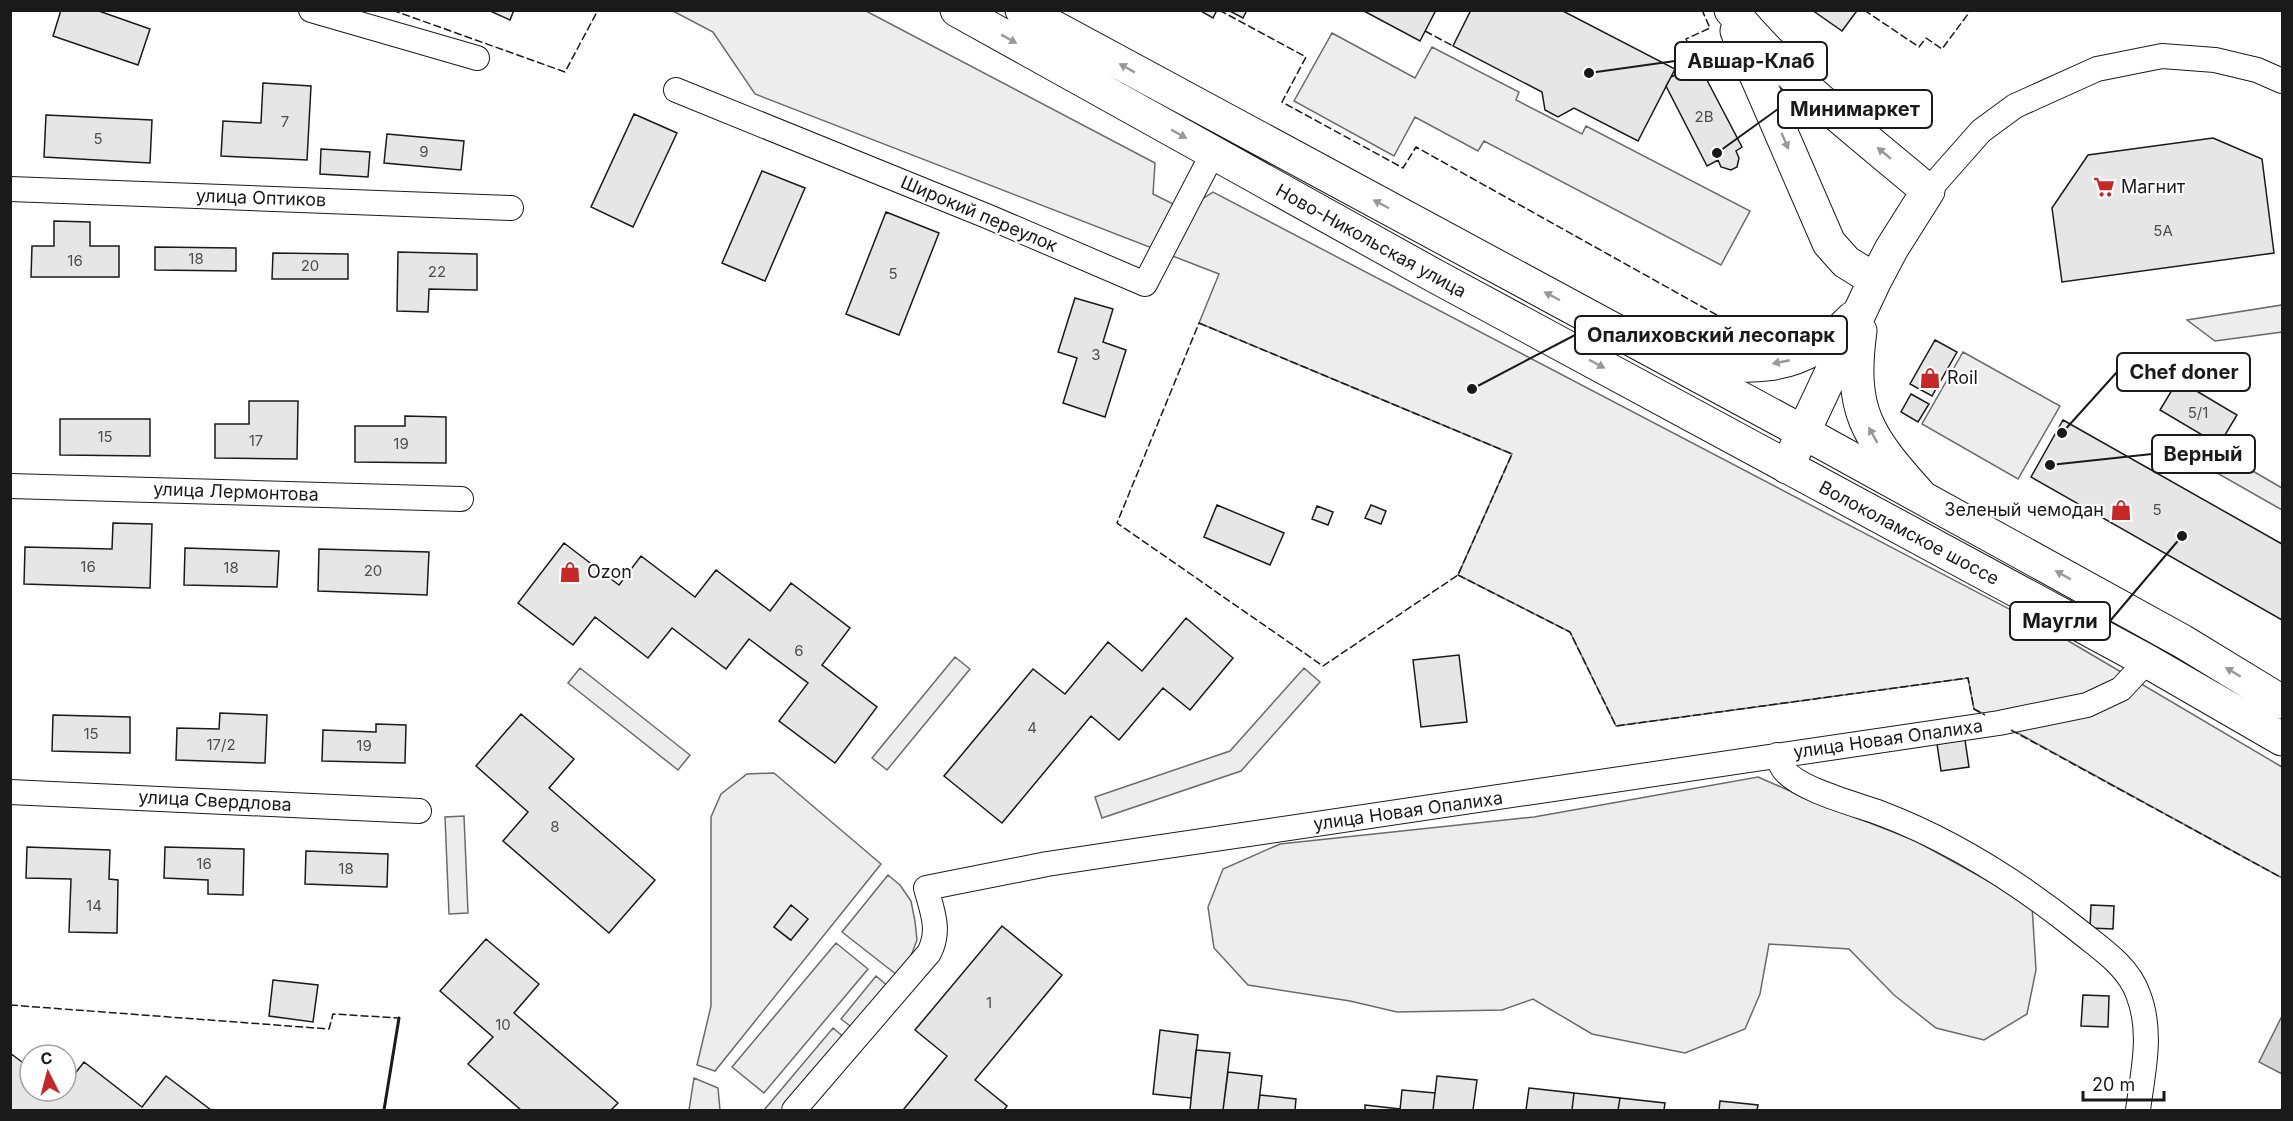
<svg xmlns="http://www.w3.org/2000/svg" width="2293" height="1121" font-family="Inter,sans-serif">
  <rect width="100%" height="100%" fill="#fff"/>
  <!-- built -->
  <path fill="#ededed" stroke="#6a6a6a" stroke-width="1.5" fill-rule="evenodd" d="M673,11H866L1155,163L1153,194L1185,210L1213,192L2055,633L2282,767V878L1974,709L1968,678L1616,726L1570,632L1458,575L1512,454L1199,323L1219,274L755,94L713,32Z
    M1332,33L1415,78L1432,47L1519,92L1516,100L1582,134L1586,126L1750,211L1721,265L1484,141L1478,151L1415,117L1394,156L1294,101Z
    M2282,305V332L2215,341L2187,320Z
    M1963,352L2060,406L2018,479L1922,424Z
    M2227,456L2282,488V510L2217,473Z
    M955,657L970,669L887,770L872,758Z
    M580,668L690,755L678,770L568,683Z
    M1304,668L1320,682L1241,771L1102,818L1095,797L1230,751Z
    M774,773L881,864L715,1071L697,1065L711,1006V817L721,794L747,774ZM791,906V940H790L774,927Z
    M1758,777L1808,799L1914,840L2032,905L2036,970L2027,1014L1984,1040L1936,1028L1894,995L1849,949L1769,944L1760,994L1745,1029L1685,1053L1592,1034L1533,999L1502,1010L1397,1012L1350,1001L1248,985L1214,948L1208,907L1223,869L1280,844L1534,817Z
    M464,816L468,913L449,914L445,817Z
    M888,875L900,885L911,901L915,921L917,940L911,956L897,975L842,932Z
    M836,943L868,969L764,1093L732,1067Z
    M876,976L889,987L854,1029L841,1019Z
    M833,1028L846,1039L786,1110H764Z
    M694,1078L718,1088L720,1110H689Z"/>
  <!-- water -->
  <path fill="#d7d7d7" stroke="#6a6a6a" stroke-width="1.5" d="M2282,1016V1074L2259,1062Z"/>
  <!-- building -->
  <path fill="#e6e6e6" stroke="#1a1a1a" stroke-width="1.5" d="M61,10H96L150,29L138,65L53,36Z
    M488,10H514L510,20Z
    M1199,10H1217L1213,18Z
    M1228,10H1247L1243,18Z
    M1362,10H1436L1420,41Z
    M1471,10H1561L1675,69L1638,141L1574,108L1558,117L1545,110L1542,92L1453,46Z
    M1812,10H1854L1856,12L1842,31Z
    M1698,63L1742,147L1736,151L1739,158L1737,167L1731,170L1721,167L1718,160L1707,166L1666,86L1671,77Z
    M263,83L311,86L307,160L221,156L223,121L261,123Z
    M634,114L677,133L633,227L591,207Z
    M46,115L152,120L150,163L44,157Z
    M387,134L464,141L461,170L384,163Z
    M2213,138L2262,159L2274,253L2062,282L2052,208L2088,155Z
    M321,149L370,152L368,177L320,174Z
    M762,171L805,188L765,281L722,263Z
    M886,212L939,233L899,335L846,314Z
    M54,221L90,222V246H119V277H31L32,246H54Z
    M155,247L236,248V271L155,270Z
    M398,252L477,254V290L429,289L428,312L397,311Z
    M273,253L348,254V279H272Z
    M1075,298L1113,309L1103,342L1126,350L1105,417L1063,403L1077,358L1058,352Z
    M1935,340L1957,352L1932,396L1910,384Z
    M2178,380L2237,415L2219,445L2160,410Z
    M1911,394L1929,404L1918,422L1901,412Z
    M249,401H298L297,459L215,458V424H249Z
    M405,416L446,417V463L355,462V426H405Z
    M60,419H150V456L60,455Z
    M2063,420L2282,544V620L2031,477Z
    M1217,505L1284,533L1270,565L1204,537Z
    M1371,505L1386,511L1381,524L1365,518Z
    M1317,506L1333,512L1328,525L1312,519Z
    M113,523L152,524L150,588L24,584L25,547L112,549Z
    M564,543L619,585L641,556L695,597L716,570L770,611L791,583L850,628L822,665L877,707L835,763L779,721L808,683L749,639L726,669L672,628L648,658L595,617L573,645L518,603Z
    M185,548L279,551L277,587L184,585Z
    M319,549L429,552L427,595L318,591Z
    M1186,618L1233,658L1190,710L1163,688L1119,740L1091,716L1002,823L944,776L1033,669L1065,694L1108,642L1142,671Z
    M1459,655L1467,722L1421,727L1413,660Z
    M220,713L267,715L265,763L176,760L177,728L219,729Z
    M521,714L574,759L549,788L655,880L609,933L503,841L528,812L476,766Z
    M53,715L130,717V753L52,751Z
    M376,724L406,725L405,763L322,761L323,730L376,732Z
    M1965,740L1969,767L1941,771L1937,744Z
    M27,847L110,850L109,879L118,880L117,933L69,932L71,879L26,878Z
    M165,847L244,849L243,895L208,894V880L164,878Z
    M306,851L388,854L387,887L305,884Z
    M791,905L808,919L791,940L774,927Z
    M2091,905L2114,906L2113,929L2090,928Z
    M1002,926L1062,975L975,1080L1007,1106L1004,1110H903L947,1056L915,1030Z
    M486,939L539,984L514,1013L618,1103L611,1110H521L468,1064L493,1037L440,991Z
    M273,980L318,985L313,1022L269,1016Z
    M2083,995L2109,996L2108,1027L2081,1026Z
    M1160,1030L1198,1035L1191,1098L1153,1094Z
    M1196,1050L1230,1053L1223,1110H1190Z
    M10,1053L30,1068V1091H66V1085L84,1062L142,1107L166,1076L211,1110H10Z
    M1228,1072L1262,1076L1258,1110H1223Z
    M1437,1076L1477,1080L1473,1110H1433Z
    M1529,1088L1574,1093L1572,1110H1526Z
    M1402,1090L1435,1093L1433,1110H1400Z
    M1574,1093L1620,1098L1618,1110H1572Z
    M1260,1095L1296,1099L1295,1110H1258Z
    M1620,1098L1665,1103L1664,1110H1618Z
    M1720,1101L1758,1105L1757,1110H1719Z
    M1365,1105L1400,1109V1110H1365Z"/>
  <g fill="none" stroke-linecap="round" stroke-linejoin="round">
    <defs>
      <path id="street" d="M311,10L477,58
        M676,90L989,217L1145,284L1213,153
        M10,189L511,208
        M1928,191L1981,131L2015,106L2097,69L2162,56L2215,60L2257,70L2282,81
        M10,486L461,499
        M1777,755C1779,760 1781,767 1785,771C1801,790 1855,804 1880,813C1954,841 2018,882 2079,931C2101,949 2128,966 2138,994C2153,1032 2143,1071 2138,1110
        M10,792L419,811
        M794,1110L929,953C941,930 932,911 926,888L1047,864L1120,853L1999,723L2087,705L2121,689L2147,661"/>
      <path id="secondary" d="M1731,10C1788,80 1860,133 1928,191L1892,248L1875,280L1787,467
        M1737,31L1829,243L1846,262L1875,280
        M1860,331C1849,411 1867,436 1919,494
        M1665,355C1741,368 1794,379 1853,318"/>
      <path id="primary" d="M957,10L1435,276L2147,661L2282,739
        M1022,10L1803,432L2182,641L2282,702"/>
    </defs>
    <!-- street casing -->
    <use href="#street" stroke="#1a1a1a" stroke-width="26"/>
    <!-- secondary casing -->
    <use href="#secondary" stroke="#1a1a1a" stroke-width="35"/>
    <!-- primary casing -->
    <use href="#primary" stroke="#1a1a1a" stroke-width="35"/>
    <!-- street -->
    <use href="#street" stroke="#fff" stroke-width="24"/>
    <!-- secondary -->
    <use href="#secondary" stroke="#fff" stroke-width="33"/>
    <!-- primary -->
    <use href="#primary" stroke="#fff" stroke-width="33"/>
    <!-- fence -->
    <path stroke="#1a1a1a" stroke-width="1.5" stroke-dasharray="8 3" stroke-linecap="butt" d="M392,10L565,72L598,10
      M1219,10L1306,57L1282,102L1403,168L1416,147L1724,319
      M1864,10L1919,47L1926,38L1942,49L1971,10
      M1425,31L1453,46
      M1698,63L1686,39L1710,28L1702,10
      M1199,323L1512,454L1458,575L1323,666L1117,523Z
      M1458,575L1570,632L1616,726L1968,678L1974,709L1985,715
      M2011,730L2282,878
      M10,1005L329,1029L333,1014L399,1018"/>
    <!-- wall -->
    <path stroke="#1a1a1a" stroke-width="3" d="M384,1110L399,1018"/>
  </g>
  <!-- one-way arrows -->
  <defs><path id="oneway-solid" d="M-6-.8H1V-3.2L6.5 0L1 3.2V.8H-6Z" transform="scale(1.5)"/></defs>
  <g fill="#989898">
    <use href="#oneway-solid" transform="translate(1009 39) rotate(29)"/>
    <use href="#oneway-solid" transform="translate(1127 68) rotate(-151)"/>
    <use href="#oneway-solid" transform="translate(1179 134) rotate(29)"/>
    <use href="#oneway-solid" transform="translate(1785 141) rotate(67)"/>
    <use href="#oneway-solid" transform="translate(1884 153) rotate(-140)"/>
    <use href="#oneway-solid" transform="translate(1381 204) rotate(-152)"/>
    <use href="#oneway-solid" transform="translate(1552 296) rotate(-152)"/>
    <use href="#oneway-solid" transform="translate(1781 362) rotate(169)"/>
    <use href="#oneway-solid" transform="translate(1597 364) rotate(28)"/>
    <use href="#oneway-solid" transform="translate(1873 435) rotate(-119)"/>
    <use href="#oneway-solid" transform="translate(2063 575) rotate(-151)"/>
    <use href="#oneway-solid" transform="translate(2233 672) rotate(-149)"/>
  </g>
  <!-- icons -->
  <defs>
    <symbol id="supermarket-bare" viewBox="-9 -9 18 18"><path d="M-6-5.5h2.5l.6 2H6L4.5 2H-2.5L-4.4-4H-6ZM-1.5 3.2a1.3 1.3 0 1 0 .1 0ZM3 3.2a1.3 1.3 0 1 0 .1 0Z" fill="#c62828" stroke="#fff" stroke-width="2.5" paint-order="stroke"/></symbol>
    <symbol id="shop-bare" viewBox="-9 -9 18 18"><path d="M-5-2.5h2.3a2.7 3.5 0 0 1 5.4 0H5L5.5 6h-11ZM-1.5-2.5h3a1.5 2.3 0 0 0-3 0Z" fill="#c62828" stroke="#fff" stroke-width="2.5" paint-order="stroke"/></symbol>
  </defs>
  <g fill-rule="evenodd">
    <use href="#supermarket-bare" x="2089" y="172" width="30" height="30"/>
    <use href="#shop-bare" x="1915" y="363" width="30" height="30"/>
    <use href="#shop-bare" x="2106" y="495" width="30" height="30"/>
    <use href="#shop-bare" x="555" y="557" width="30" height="30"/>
  </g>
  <g text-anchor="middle" stroke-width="4.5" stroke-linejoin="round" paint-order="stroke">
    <!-- number labels -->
    <g font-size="15" fill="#4d4d4d">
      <text x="1704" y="122">2В</text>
      <text x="285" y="127">7</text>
      <text x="98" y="144">5</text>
      <text x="424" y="157">9</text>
      <text x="2163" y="236">5А</text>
      <text x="196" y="264">18</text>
      <text x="75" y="266">16</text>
      <text x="310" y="271">20</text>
      <text x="437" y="277">22</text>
      <text x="893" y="279">5</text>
      <text x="1096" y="360">3</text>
      <text x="2198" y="418">5/1</text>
      <text x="105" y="442">15</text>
      <text x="256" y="446">17</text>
      <text x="401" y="449">19</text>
      <text x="2157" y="515">5</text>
      <text x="88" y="572">16</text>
      <text x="231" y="573">18</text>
      <text x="373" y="576">20</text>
      <text x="799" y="656">6</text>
      <text x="1032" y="733">4</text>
      <text x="91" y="739">15</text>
      <text x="221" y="750">17/2</text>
      <text x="364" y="751">19</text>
      <text x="555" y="832">8</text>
      <text x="204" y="869">16</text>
      <text x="346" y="874">18</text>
      <text x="94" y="911">14</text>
      <text x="989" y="1008">1</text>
      <text x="503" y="1030">10</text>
    </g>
    <!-- poi labels -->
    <g font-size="18" fill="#1a1a1a" stroke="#fff" text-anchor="start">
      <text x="2121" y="193">Магнит</text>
      <text x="1947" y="384">Roil</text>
      <text x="2104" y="516" text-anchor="end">Зеленый чемодан</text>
      <text x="587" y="578">Ozon</text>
    </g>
    <!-- street labels -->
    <g font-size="18" fill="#1a1a1a" stroke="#fff">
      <text transform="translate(261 198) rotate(2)" y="6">улица Оптиков</text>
      <text transform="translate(979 214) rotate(23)" y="6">Широкий переулок</text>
      <text transform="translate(1371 241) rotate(29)" y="6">Ново-Никольская улица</text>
      <text transform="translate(236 492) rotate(2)" y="6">улица Лермонтова</text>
      <text transform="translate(1909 533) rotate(28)" y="6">Волоколамское шоссе</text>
      <text transform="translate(1888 739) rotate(-8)" y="6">улица Новая Опалиха</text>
      <text transform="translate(215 801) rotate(3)" y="6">улица Свердлова</text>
      <text transform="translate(1408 811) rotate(-8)" y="6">улица Новая Опалиха</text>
    </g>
  </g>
  <!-- callouts -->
  <path fill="none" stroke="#1a1a1a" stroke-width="2" d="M1589 73L1675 61M1717 153L1778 109M1472 389L1575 335M2062 433L2117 372M2050 465L2152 454M2182 536L2110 621"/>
  <g fill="#1a1a1a" stroke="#fff" stroke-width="2">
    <circle cx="1589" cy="73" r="6"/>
    <circle cx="1717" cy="153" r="6"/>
    <circle cx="1472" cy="389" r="6"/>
    <circle cx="2062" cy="433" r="6"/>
    <circle cx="2050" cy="465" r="6"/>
    <circle cx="2182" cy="536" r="6"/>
  </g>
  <g fill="#fff" stroke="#1a1a1a" stroke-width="2">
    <rect x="1675" y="42" width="152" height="38" rx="6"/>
    <rect x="1778" y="90" width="154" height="38" rx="6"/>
    <rect x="1575" y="316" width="272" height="38" rx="6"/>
    <rect x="2117" y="353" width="133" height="38" rx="6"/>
    <rect x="2152" y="435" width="103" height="38" rx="6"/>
    <rect x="2010" y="602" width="100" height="38" rx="6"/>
  </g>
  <g font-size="20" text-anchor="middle" font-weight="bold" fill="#1a1a1a">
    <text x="1751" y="68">Авшар-Клаб</text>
    <text x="1855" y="116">Минимаркет</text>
    <text x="1711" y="342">Опалиховский лесопарк</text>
    <text x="2184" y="379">Chef doner</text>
    <text x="2203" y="461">Верный</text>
    <text x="2060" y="628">Маугли</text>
  </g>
  <!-- border -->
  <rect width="2293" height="1121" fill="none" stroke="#1a1a1a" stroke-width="24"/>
  <!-- north arrow -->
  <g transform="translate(48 1073) rotate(354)"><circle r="28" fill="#ffffff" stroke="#a3a3a3" stroke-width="1.5"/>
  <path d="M0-4.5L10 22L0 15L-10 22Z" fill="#c62828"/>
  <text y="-9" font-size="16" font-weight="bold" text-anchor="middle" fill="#1a1a1a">С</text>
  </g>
  <!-- scale -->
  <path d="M2083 1091v9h81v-9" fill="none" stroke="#1a1a1a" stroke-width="3"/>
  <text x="2092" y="1091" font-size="18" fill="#1a1a1a" stroke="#ffffff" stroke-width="4.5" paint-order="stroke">20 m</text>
</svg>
